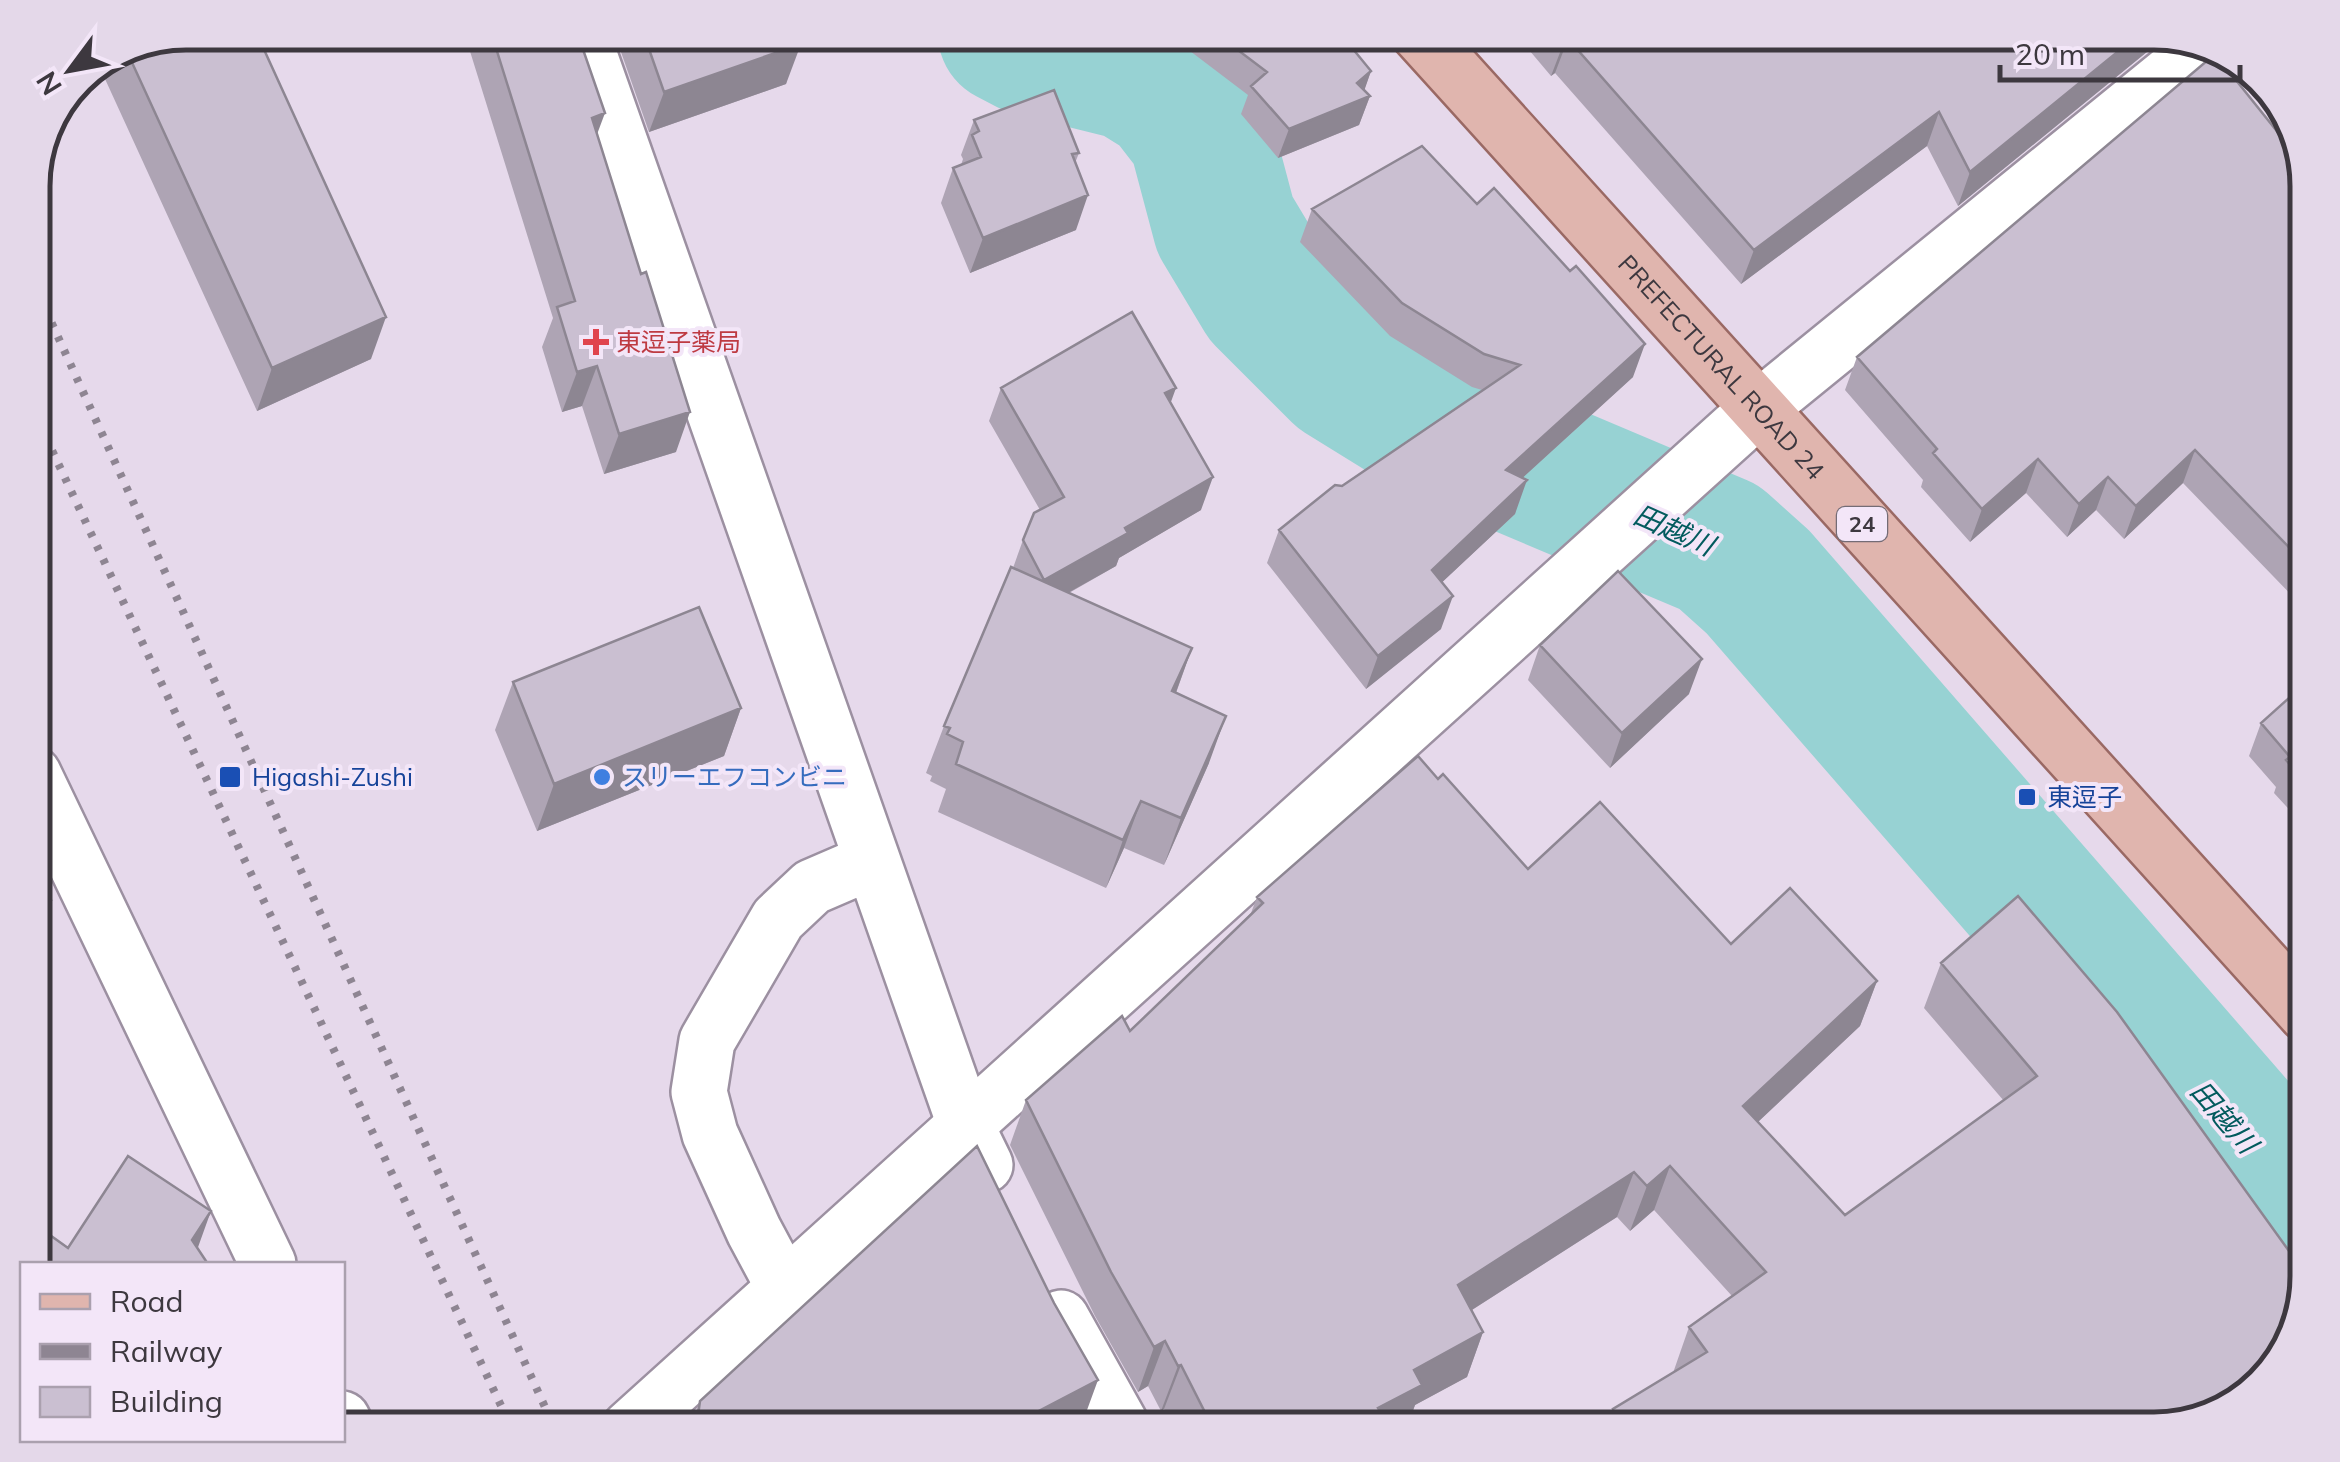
<svg xmlns="http://www.w3.org/2000/svg" width="2340" height="1462" font-family="Mulish,'Noto Sans JP',sans-serif">
  <rect width="100%" height="100%" fill="#e6d9eb"/>
  <g fill="none" stroke-linecap="round" stroke-linejoin="round">
    <!-- river -->
    <path stroke="#97d2d3" stroke-width="145" d="M1010,32L1031,43L1132,68L1169,91L1200,131L1225,225L1267,295L1343,371L1432,426L1719,547L1758,582L2307,1213"/>
    <defs>
      <path id="street" d="M581,32L965,1124L985,1165
        M1758,409L2203,47
        M33,774L268,1264
        M784,1287L754,1231L710,1134L699,1092L707,1041L778,919L812,887L870,862
        M1061,1318L1123,1429
        M342,1419L347,1429"/>
      <path id="secondary" d="M629,1429L1758,409"/>
      <g id="primary">
        <path id="s1" d="M1418,32L2307,1014"/>
      </g>
    </defs>
    <!-- street casing -->
    <use href="#street" stroke="#9c90a1" stroke-width="60"/>
    <!-- secondary casing -->
    <use href="#secondary" stroke="#9c90a1" stroke-width="60"/>
    <!-- primary casing -->
    <use href="#primary" stroke="#9a6964" stroke-width="60"/>
    <!-- street -->
    <use href="#street" stroke="#fff" stroke-width="55"/>
    <!-- secondary -->
    <use href="#secondary" stroke="#fff" stroke-width="55"/>
    <!-- primary -->
    <use href="#primary" stroke="#e0b5ae" stroke-width="55"/>
    <!-- rail -->
    <path stroke="#8e8592" stroke-width="8" stroke-dasharray="5 10" stroke-linecap="butt" d="M33,282L555,1429
      M33,410L512,1429"/>
  </g>
  <!-- wall -->
  <path fill="#aea4b4" d="M186,32L371,359L257,411L100,68Z
    M464,32H577L597,134L676,452L604,474L582,406L562,412L542,347L553,318Z
    M614,32H797L786,84L649,132Z
    M1165,32H1339L1371,71L1364,90L1370,96L1359,125L1278,158L1241,114L1248,95Z
    M1514,32H2154L2164,38L1958,206L1927,146L1741,284L1555,73L1551,76Z
    M974,120L1079,153L1075,163L1076,230L970,273L941,203L953,168L961,165L963,159L961,155Z
    M2307,177V600L2302,606L2183,483L2124,539L2096,510L2067,537L2026,493L1970,542L1921,487L1923,480L1845,390L1857,357Z
    M1312,209L1633,377L1522,478L1515,514L1442,582L1441,629L1366,689L1267,563L1279,530L1482,390L1472,387L1390,336L1300,242Z
    M1001,388L1171,403L1201,510L1119,558L1116,566L1069,593L1192,648L1176,693L1209,763L1164,865L1124,848L1106,888L938,812L946,789L930,781L932,776L926,773L944,726L1013,568L1023,540L1040,510L989,421Z
    M1540,645L1689,694L1610,768L1528,680Z
    M513,682L741,708L724,756L537,831L495,730Z
    M2307,682V829L2274,793L2276,787L2249,756L2261,723Z
    M1438,779L1528,869L1731,944L1877,981L1860,1026L1758,1122L1845,1215L2004,1101L1924,1008L1941,963L2307,1276L1609,1418L1613,1409L1673,1373L1689,1327L1732,1296L1654,1210L1630,1231L1617,1217L1472,1310L1483,1332L1467,1377L1415,1405L1406,1430H1175L1164,1409L1161,1411L1148,1386L1138,1392L1095,1316L1010,1145L1026,1100L1130,1031L1251,913L1257,897Z
    M700,1401L1083,1421L1067,1430H689Z"/>
  <!-- shaded-wall -->
  <path fill="#8d8692" d="M2142,32H2154L2165,36L2164,38L1958,206L1970,172Z
    M1568,39L1555,73L1551,76L1564,42Z
    M801,44L786,84L649,132L664,92Z
    M1371,71L1361,100L1370,96L1359,125L1278,158L1289,129L1357,83Z
    M1939,112L1927,146L1741,284L1754,250Z
    M605,113L590,153L592,118Z
    M1088,195L1076,230L970,273L983,238Z
    M386,317L371,359L257,411L272,368Z
    M1645,344L1633,377L1494,504L1506,470Z
    M597,366L582,406L562,412L577,372Z
    M1176,388L1164,421L1165,393Z
    M690,412L676,452L604,474L619,434Z
    M2195,450L2183,483L2124,539L2136,506Z
    M2038,459L2026,493L1970,542L1982,509Z
    M1213,477L1201,510L1119,558L1116,566L1032,613L1044,580L1125,528Z
    M2108,477L2096,510L2067,537L2079,504Z
    M1527,480L1515,514L1420,603L1432,570Z
    M1453,596L1441,629L1366,689L1378,656Z
    M1192,648L1175,695L1172,691Z
    M1702,659L1689,694L1610,768L1622,733Z
    M741,708L724,756L537,831L554,784Z
    M1226,716L1209,763L1164,865L1181,818Z
    M1141,801L1124,848L1106,888L1123,840Z
    M51,900L37,939L33,941V911Z
    M1877,981L1860,1026L1727,1151L1743,1106Z
    M1670,1166L1654,1210L1630,1231L1647,1186Z
    M1634,1172L1617,1217L1442,1329L1458,1285Z
    M211,1211L197,1250L192,1240Z
    M1483,1332L1467,1377L1415,1405L1406,1430H1370L1378,1408L1414,1370Z
    M1165,1341L1148,1386L1138,1392L1154,1347Z
    M1181,1365L1164,1409L1161,1411L1178,1366Z
    M1098,1380L1083,1421L1067,1430H1008V1427Z"/>
  <!-- building -->
  <path fill="#cabfd1" stroke="#8d8692" stroke-width="2.5" d="M186,32H256L386,317L272,368L129,56Z
    M491,32H577L605,113L592,118L641,274L646,272L690,412L619,434L597,366L577,372L557,307L575,301Z
    M643,32H797L801,44L664,92Z
    M1214,32H1339L1371,71L1357,83L1370,96L1289,129L1251,86L1267,72Z
    M1555,32H2142L1970,172L1939,112L1754,250L1568,39L1564,42Z
    M2215,54L2304,165L2307,177V566L2195,450L2136,506L2108,477L2079,504L2038,459L1982,509L1933,453L1937,449L1857,357Z
    M1054,90L1079,153L1072,154L1088,195L983,238L953,168L981,157L972,135L979,131L974,120Z
    M1422,146L1477,204L1494,188L1570,271L1576,266L1645,344L1506,470L1527,480L1432,570L1453,596L1378,656L1279,530L1335,485L1342,486L1520,365L1484,354L1402,303L1312,209Z
    M1132,312L1176,388L1165,393L1213,477L1125,528L1128,533L1044,580L1023,540L1034,513L1064,497L1001,388Z
    M1011,567L1192,648L1172,691L1226,716L1181,818L1141,801L1123,840L956,764L963,742L947,734L950,728L944,726Z
    M1618,571L1702,659L1622,733L1540,645Z
    M699,607L741,708L554,784L513,682Z
    M2307,682V784L2286,760L2290,757L2261,723Z
    M1418,756L1438,779L1443,774L1528,869L1600,802L1731,944L1790,888L1877,981L1743,1106L1845,1215L2037,1076L1941,963L2018,896L2117,1012L2307,1276L2282,1361L2230,1409L2154,1430H1591L1616,1414L1613,1409L1707,1352L1689,1327L1766,1272L1670,1166L1647,1186L1634,1172L1458,1285L1483,1332L1414,1370L1422,1385L1378,1408L1392,1430H1214L1181,1365L1178,1366L1165,1341L1154,1347L1111,1272L1026,1100L1122,1016L1130,1031L1263,903L1257,897Z
    M33,863L51,900L33,911Z
    M977,1146L1054,1303L1098,1380L1008,1427L1010,1430H696L700,1401Z
    M128,1156L211,1211L192,1240L208,1264H33V1223L68,1248Z"/>
  <!-- markers -->
  <path fill="#e0444e" stroke="#f3e6f8" stroke-width="4" d="M591 327h10v10h10v10h-10v10h-10v-10h-10v-10h10z"/>
  <g fill="#1a4fb4" stroke="#f3e6f8" stroke-width="4">
    <rect x="218" y="765" width="24" height="24" rx="5"/>
    <rect x="2017" y="787" width="20" height="20" rx="5"/>
  </g>
  <circle fill="#3f7fe0" stroke="#f3e6f8" stroke-width="4" cx="602" cy="777" r="10"/>
  <g text-anchor="middle" stroke-width="8" stroke-linejoin="round" paint-order="stroke">
    <!-- shield labels -->
    <rect fill="#f3e6f8" stroke="#746c76" stroke-width="2.5" x="1837" y="507" width="50" height="34" rx="8"/>
    <g font-size="22" font-weight="bold" fill="#3d383f">
      <text x="1862" y="532">24</text>
    </g>
    <!-- health labels -->
    <g font-size="25" fill="#be3a42" stroke="#f3e6f8" text-anchor="start">
      <text x="616" y="351">東逗子薬局</text>
    </g>
    <!-- street labels -->
    <g font-size="25" fill="#3d383f" stroke="#f3e6f8">
      <text dy="9" stroke="none"><textPath href="#s1" startOffset="452">PREFECTURAL ROAD 24</textPath></text>
    </g>
    <!-- transit labels -->
    <g font-size="25" fill="#164399" stroke="#f3e6f8" text-anchor="start">
      <text x="252" y="786">Higashi-Zushi</text>
      <text x="2047" y="806">東逗子</text>
    </g>
    <!-- shop labels -->
    <g font-size="25" fill="#366cbe" stroke="#f3e6f8" text-anchor="start">
      <text x="622" y="786">スリーエフコンビニ</text>
    </g>
    <!-- water labels -->
    <g font-size="28" font-style="italic" fill="#035b5e" stroke="#f3e6f8">
      <text transform="translate(1674 530) rotate(24)" y="10">田越川</text>
      <text transform="translate(2224 1117) rotate(49)" y="10">田越川</text>
    </g>
  </g>
  <!-- crop -->
  <path d="M0 0H2340V1462H0ZM186 50H2154A136 136 0 0 1 2290 186V1276A136 136 0 0 1 2154 1412H186A136 136 0 0 1 50 1276V186A136 136 0 0 1 186 50Z" fill="#e4d8e9" fill-rule="evenodd"/>
  <path fill="none" stroke="#3d383f" stroke-width="5" d="M186 50H2154A136 136 0 0 1 2290 186V1276A136 136 0 0 1 2154 1412H186A136 136 0 0 1 50 1276V186A136 136 0 0 1 186 50Z"/>
  <!-- legend -->
  <rect x="20" y="1262" width="325" height="180" fill="#f3e6f8" stroke="#aaa0ae" stroke-width="2.5"/>
  <rect x="40" y="1294" width="50" height="15" fill="#e0b5ae" stroke="#aaa0ae" stroke-width="2.5"/>
  <text x="110" y="1312" font-size="30" fill="#3d383f">Road</text>
  <rect x="40" y="1344" width="50" height="15" fill="#8e8592" stroke="#aaa0ae" stroke-width="2.5"/>
  <text x="110" y="1362" font-size="30" fill="#3d383f">Railway</text>
  <rect x="40" y="1387" width="50" height="30" fill="#cabfd1" stroke="#aaa0ae" stroke-width="2.5"/>
  <text x="110" y="1412" font-size="30" fill="#3d383f">Building</text>
  <!-- north arrow -->
  <g transform="translate(70 70) rotate(238)" stroke="#f3e6f8" stroke-width="8" paint-order="stroke">
  <path d="M0-8L18 38L0 25L-18 38Z" fill="#3d383f"/>
  <text y="-15" font-size="28" font-weight="bold" text-anchor="middle" fill="#3d383f">N</text>
  </g>
  <!-- scale -->
  <path d="M2000 65v15h240v-15" fill="none" stroke="#3d383f" stroke-width="5"/>
  <text x="2015" y="65" font-size="30" fill="#3d383f" stroke="#f3e6f8" stroke-width="8" paint-order="stroke">20 m</text>
</svg>
